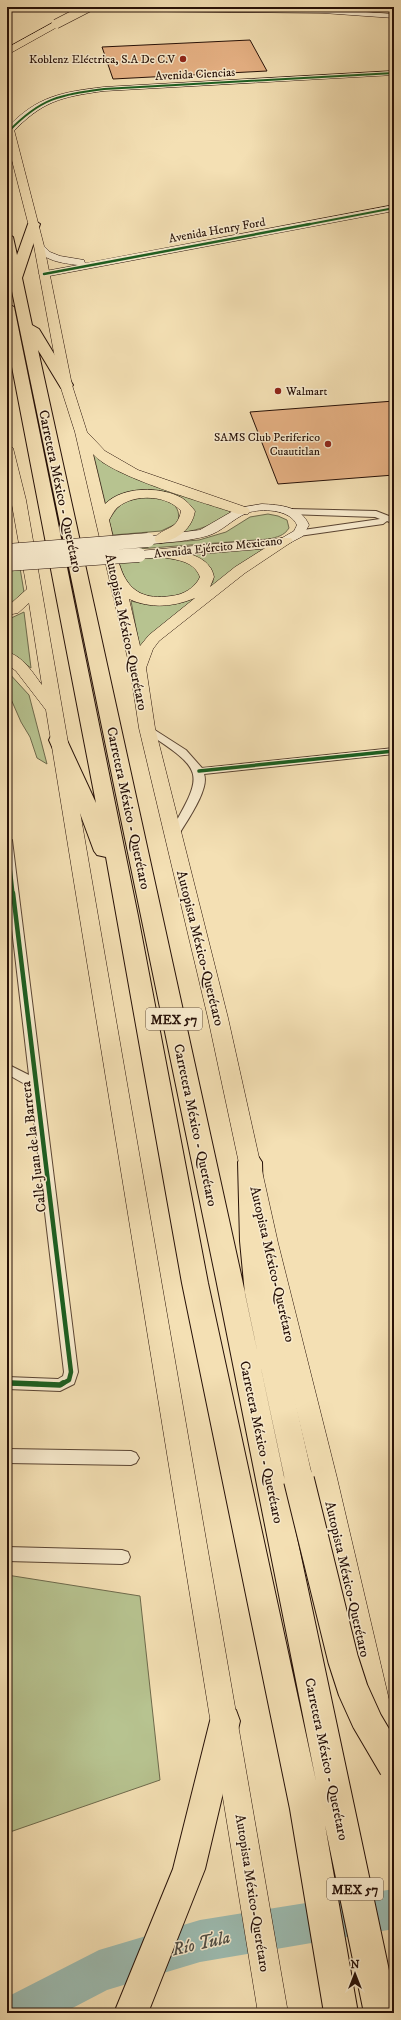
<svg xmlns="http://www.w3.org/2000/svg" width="401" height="2020" font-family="'IM FELL DW Pica',serif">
  <rect width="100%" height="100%" fill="#f4e0b4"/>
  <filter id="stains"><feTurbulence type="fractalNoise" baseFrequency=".005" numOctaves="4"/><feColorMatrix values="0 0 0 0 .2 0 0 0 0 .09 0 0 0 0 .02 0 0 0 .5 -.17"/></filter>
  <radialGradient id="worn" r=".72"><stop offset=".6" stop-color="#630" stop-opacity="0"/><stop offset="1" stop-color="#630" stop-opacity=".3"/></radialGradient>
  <!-- green -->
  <path fill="#b7c390" stroke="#6e6a4c" d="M93,452L102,462L148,483L230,510V513C214,525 199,530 180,533L188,527L193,517L191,506L184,500L173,495L121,496L111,499L106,506Z
    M142,498C160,498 183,499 178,523L161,531L113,535L109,520C119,504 123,501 142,498Z
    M268,514L278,516L287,520L289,528C284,536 277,537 269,539L7,559V556L199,540L226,532L250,517Z
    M271,547L140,649L131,601C162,609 192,607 213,582V576L191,554Z
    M162,557L189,562L203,576L191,593L155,599L128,589L118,560Z
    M20,568L24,592L7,608V569Z
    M24,612L31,668L7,651V620Z
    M7,671L29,695L47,764L37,758L30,737L21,722L7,690Z
    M7,1575L140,1596L160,1780L7,1833Z"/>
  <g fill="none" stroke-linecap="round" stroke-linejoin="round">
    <!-- river -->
    <path fill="#9cbcb2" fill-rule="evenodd" d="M394,1889V1929L200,1962L107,1990L63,2013H7V1997L99,1950L200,1920Z"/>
  </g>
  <!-- building -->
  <path fill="#e6b184" stroke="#261007" d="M250,40L267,71L113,79L102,47Z
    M394,401V475L278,484L250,412Z"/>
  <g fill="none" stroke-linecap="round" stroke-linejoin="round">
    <defs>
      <path id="street" d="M291,509L376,511L394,518V524L387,521L383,524L299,536L295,533L296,531L380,519L375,517L288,514L287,512Z
        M147,725L186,750L202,768L394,748V754L204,774C210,789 186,822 178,836L173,839L168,836C205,771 206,772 143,730L142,728Z
        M7,837L12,840L78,1372L74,1384L60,1391L7,1389V1377L58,1379L63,1376L64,1372L30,1087L7,1074V1064L29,1075L7,886Z
        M7,1449L131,1451L136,1453L139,1458L136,1463L131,1465L7,1463Z
        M7,1547L122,1550L128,1552L130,1557L128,1562L122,1564L7,1561Z"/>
      <path id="secondary" d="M7,7L323,9L394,14V18L323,13L7,10Z
        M394,71V75L104,91C61,97 42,101 12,133H7V128C37,96 62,92 104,87Z
        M394,205V211L44,277L39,274L40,272L78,265C61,263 44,261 34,246L36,244H42L50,252L60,256L84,260L85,263Z
        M262,504C280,505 301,506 309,525L303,536L286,545L261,549L139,559L133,555L139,551L282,538L294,531L297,525C290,509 261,508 247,513C232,519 222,532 207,536C189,541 170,542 152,544L146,540L152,536L200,530L238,508Z"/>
      <path id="primary" d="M56,21L60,24L59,26L7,55V48Z
        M7,119L12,122L44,246L72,385L87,432L105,451L138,470L248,508L250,511L248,514H238C206,503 112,477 93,454L105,504C122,486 161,486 182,498C187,501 191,506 195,511C192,529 178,539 161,543L156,542L154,539C163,526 177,532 181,511C167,495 135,493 118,507C114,510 112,515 109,520C119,559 118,604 171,596C183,595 195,588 200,577C193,559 174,560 157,556L155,553L157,550C170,547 201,554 209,566C212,569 213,573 214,577L210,587L235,567L281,538H291L293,541L245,573L159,641L153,649L146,668L155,728L228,1018L278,1243L337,1478L394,1721L392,1740L383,1744L374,1740L370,1731L313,1478L256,1243L208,1018L139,728L130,668L75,432L60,385L34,246L7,141ZM195,598L149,635L140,646L129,599C151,609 173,607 195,598Z
        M7,444L13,448L26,500L288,2013H258L46,710L16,671L7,664V652C23,656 33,673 42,685L29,603L18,613L7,615V607L27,589L7,477Z"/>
      <path id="highway" d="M34,220L40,224L22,278L32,325L39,329L73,385L71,388H61L38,350L242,1279L394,1994V2013H364L325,1825L358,2013H324L290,1809L182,1283L106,857L97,855L94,851L71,789L49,740L51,736L58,734L65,736L96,803L7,341V303L14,307L138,916L208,1283L316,1781L216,1279L7,267V233L13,237L17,255L28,224Z
        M250,1153L258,1156L262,1162L264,1241L271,1294L313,1480L309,1489L299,1492L289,1489L285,1480L245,1294L240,1241L238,1162L242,1156Z
        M225,1706L236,1710L240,1721L205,1869L148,2013H114L173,1869L210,1721L214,1710Z"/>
    </defs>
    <!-- street casing -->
    <use href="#street" stroke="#5a4432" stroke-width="2"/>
    <!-- secondary casing -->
    <use href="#secondary" stroke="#261007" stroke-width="1"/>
    <!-- primary casing -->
    <use href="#primary" stroke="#261007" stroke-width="1"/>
    <!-- highway casing -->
    <use href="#highway" stroke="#261007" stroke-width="2"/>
    <!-- street -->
    <use href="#street" fill="#f8ebce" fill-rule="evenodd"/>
    <!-- secondary -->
    <use href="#secondary" fill="#f8ebce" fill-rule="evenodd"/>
    <!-- primary -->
    <use href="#primary" fill="#f4e0b4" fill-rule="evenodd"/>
    <!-- highway -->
    <use href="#highway" fill="#f4e0b4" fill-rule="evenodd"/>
    <defs>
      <path id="secondary-bridge" d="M7,551L148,540
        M7,564L139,555"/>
      <path id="primary-bridge" d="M56,24L89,7"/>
      <path id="highway-bridge" d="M299,1480L343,1659L353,1690L367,1721L394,1767"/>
    </defs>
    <!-- secondary-bridge casing -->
    <use href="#secondary-bridge" stroke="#261007" stroke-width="15" stroke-linecap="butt"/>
    <!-- primary-bridge casing -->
    <use href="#primary-bridge" stroke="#261007" stroke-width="10" stroke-linecap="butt"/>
    <!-- highway-bridge casing -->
    <use href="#highway-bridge" stroke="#261007" stroke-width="32" stroke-linecap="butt"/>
    <!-- secondary-bridge -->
    <use href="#secondary-bridge" stroke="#f8ebce" stroke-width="14"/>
    <!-- primary-bridge -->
    <use href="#primary-bridge" stroke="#f4e0b4" stroke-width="9"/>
    <!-- highway-bridge -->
    <use href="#highway-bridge" stroke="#f4e0b4" stroke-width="30"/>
    <defs>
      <path id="cycleway-far4" d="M9,131C41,98 59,95 104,89L394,73
        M305,225L394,208"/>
      <path id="cycleway-far3" d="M44,274L310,224"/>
      <path id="cycleway-far2" d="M199,771L394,751
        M7,840L13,894"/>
      <path id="cycleway-far1" d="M13,893L71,1372L69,1380L62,1384
        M7,1383L38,1384"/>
      <path id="cycleway" d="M11,1383L60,1385L63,1383"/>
    </defs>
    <!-- cycleway-far4 casing -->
    <use href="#cycleway-far4" stroke="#f8ebce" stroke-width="3"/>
    <!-- cycleway-far3 casing -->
    <use href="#cycleway-far3" stroke="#f8ebce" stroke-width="4"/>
    <!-- cycleway-far2 casing -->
    <use href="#cycleway-far2" stroke="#f8ebce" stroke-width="5.5"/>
    <!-- cycleway-far1 casing -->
    <use href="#cycleway-far1" stroke="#f8ebce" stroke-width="7"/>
    <!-- cycleway casing -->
    <use href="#cycleway" stroke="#f8ebce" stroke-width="8"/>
    <!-- cycleway-far4 -->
    <use href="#cycleway-far4" stroke="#1b5e20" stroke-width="2"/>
    <!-- cycleway-far3 -->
    <use href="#cycleway-far3" stroke="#1b5e20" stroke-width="2.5"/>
    <!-- cycleway-far2 -->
    <use href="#cycleway-far2" stroke="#1b5e20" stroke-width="3.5"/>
    <!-- cycleway-far1 -->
    <use href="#cycleway-far1" stroke="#1b5e20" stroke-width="4.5"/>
    <!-- cycleway -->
    <use href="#cycleway" stroke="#1b5e20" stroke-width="5.5"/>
  </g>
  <!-- markers -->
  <g fill="#8f2418" stroke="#f8ebce" stroke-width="1.5">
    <circle cx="183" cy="59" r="4"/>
    <circle cx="278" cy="391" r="4"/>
    <circle cx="328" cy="444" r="4"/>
  </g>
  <g text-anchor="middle" stroke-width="3" stroke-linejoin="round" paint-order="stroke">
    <!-- far-poi labels -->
    <g font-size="12" fill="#261007" stroke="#f8ebce" text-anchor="end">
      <text x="175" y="63">Koblenz Eléctrica, S.A De C.V</text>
      <text x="286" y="395" text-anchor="start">Walmart</text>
      <text x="320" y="441">SAMS Club Periferico<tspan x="320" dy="14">Cuautitlan</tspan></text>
    </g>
    <!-- far-street labels -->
    <g font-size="12" fill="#261007" stroke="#f8ebce">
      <text transform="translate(195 74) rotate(-3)" y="4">Avenida Ciencias</text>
      <text transform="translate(217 230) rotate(-10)" y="4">Avenida Henry Ford</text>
      <text transform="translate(218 547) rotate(-6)" y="4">Avenida Ejército Mexicano</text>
    </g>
    <!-- shield labels -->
    <g fill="#f8ebce" stroke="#655243" stroke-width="1">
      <rect x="146" y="1008" width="56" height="22" rx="3"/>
      <rect x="327" y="1878" width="56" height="22" rx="3"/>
    </g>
    <g font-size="13" font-weight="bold" fill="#261007">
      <text x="174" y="1024">MEX 57</text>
      <text x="355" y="1894">MEX 57</text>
    </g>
    <!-- street labels -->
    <g font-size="14" fill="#261007" stroke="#f8ebce">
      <text transform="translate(61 491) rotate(78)" y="5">Carretera México - Querétaro</text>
      <text transform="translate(127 632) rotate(78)" y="5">Autopista México-Querétaro</text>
      <text transform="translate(129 808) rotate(78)" y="5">Carretera México - Querétaro</text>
      <text transform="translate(201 948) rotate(76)" y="5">Autopista México-Querétaro</text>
      <text transform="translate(196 1125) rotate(78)" y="5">Carretera México - Querétaro</text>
      <text transform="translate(33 1147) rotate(-97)" y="5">Calle Juan de la Barrera</text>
      <text transform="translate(273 1264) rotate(77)" y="5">Autopista México-Querétaro</text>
      <text transform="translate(262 1442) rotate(78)" y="5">Carretera México - Querétaro</text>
      <text transform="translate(348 1579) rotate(77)" y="5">Autopista México-Querétaro</text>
      <text transform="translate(327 1759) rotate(78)" y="5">Carretera México - Querétaro</text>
      <text transform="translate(253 1893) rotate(81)" y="5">Autopista México-Querétaro</text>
    </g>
    <!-- near-water labels -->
    <g font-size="18" font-style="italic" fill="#4f4c43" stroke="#f8ebce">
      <text transform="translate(201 1943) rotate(-13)" y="6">Río Tula</text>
    </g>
  </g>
  <!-- margin -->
  <rect width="401" height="2020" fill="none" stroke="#f4e0b4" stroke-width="24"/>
  <rect x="8" y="8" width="385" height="2004" fill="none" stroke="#261007" stroke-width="2"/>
  <rect x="12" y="12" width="377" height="1996" fill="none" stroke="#261007"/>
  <!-- north arrow -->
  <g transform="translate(355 1974)" stroke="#f8ebce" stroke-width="3" paint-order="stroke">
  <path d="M0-3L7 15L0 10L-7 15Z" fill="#261007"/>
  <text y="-6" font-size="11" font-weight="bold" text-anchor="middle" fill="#261007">N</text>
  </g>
  <rect width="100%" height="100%" filter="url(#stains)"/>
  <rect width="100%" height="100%" fill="url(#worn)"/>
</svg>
